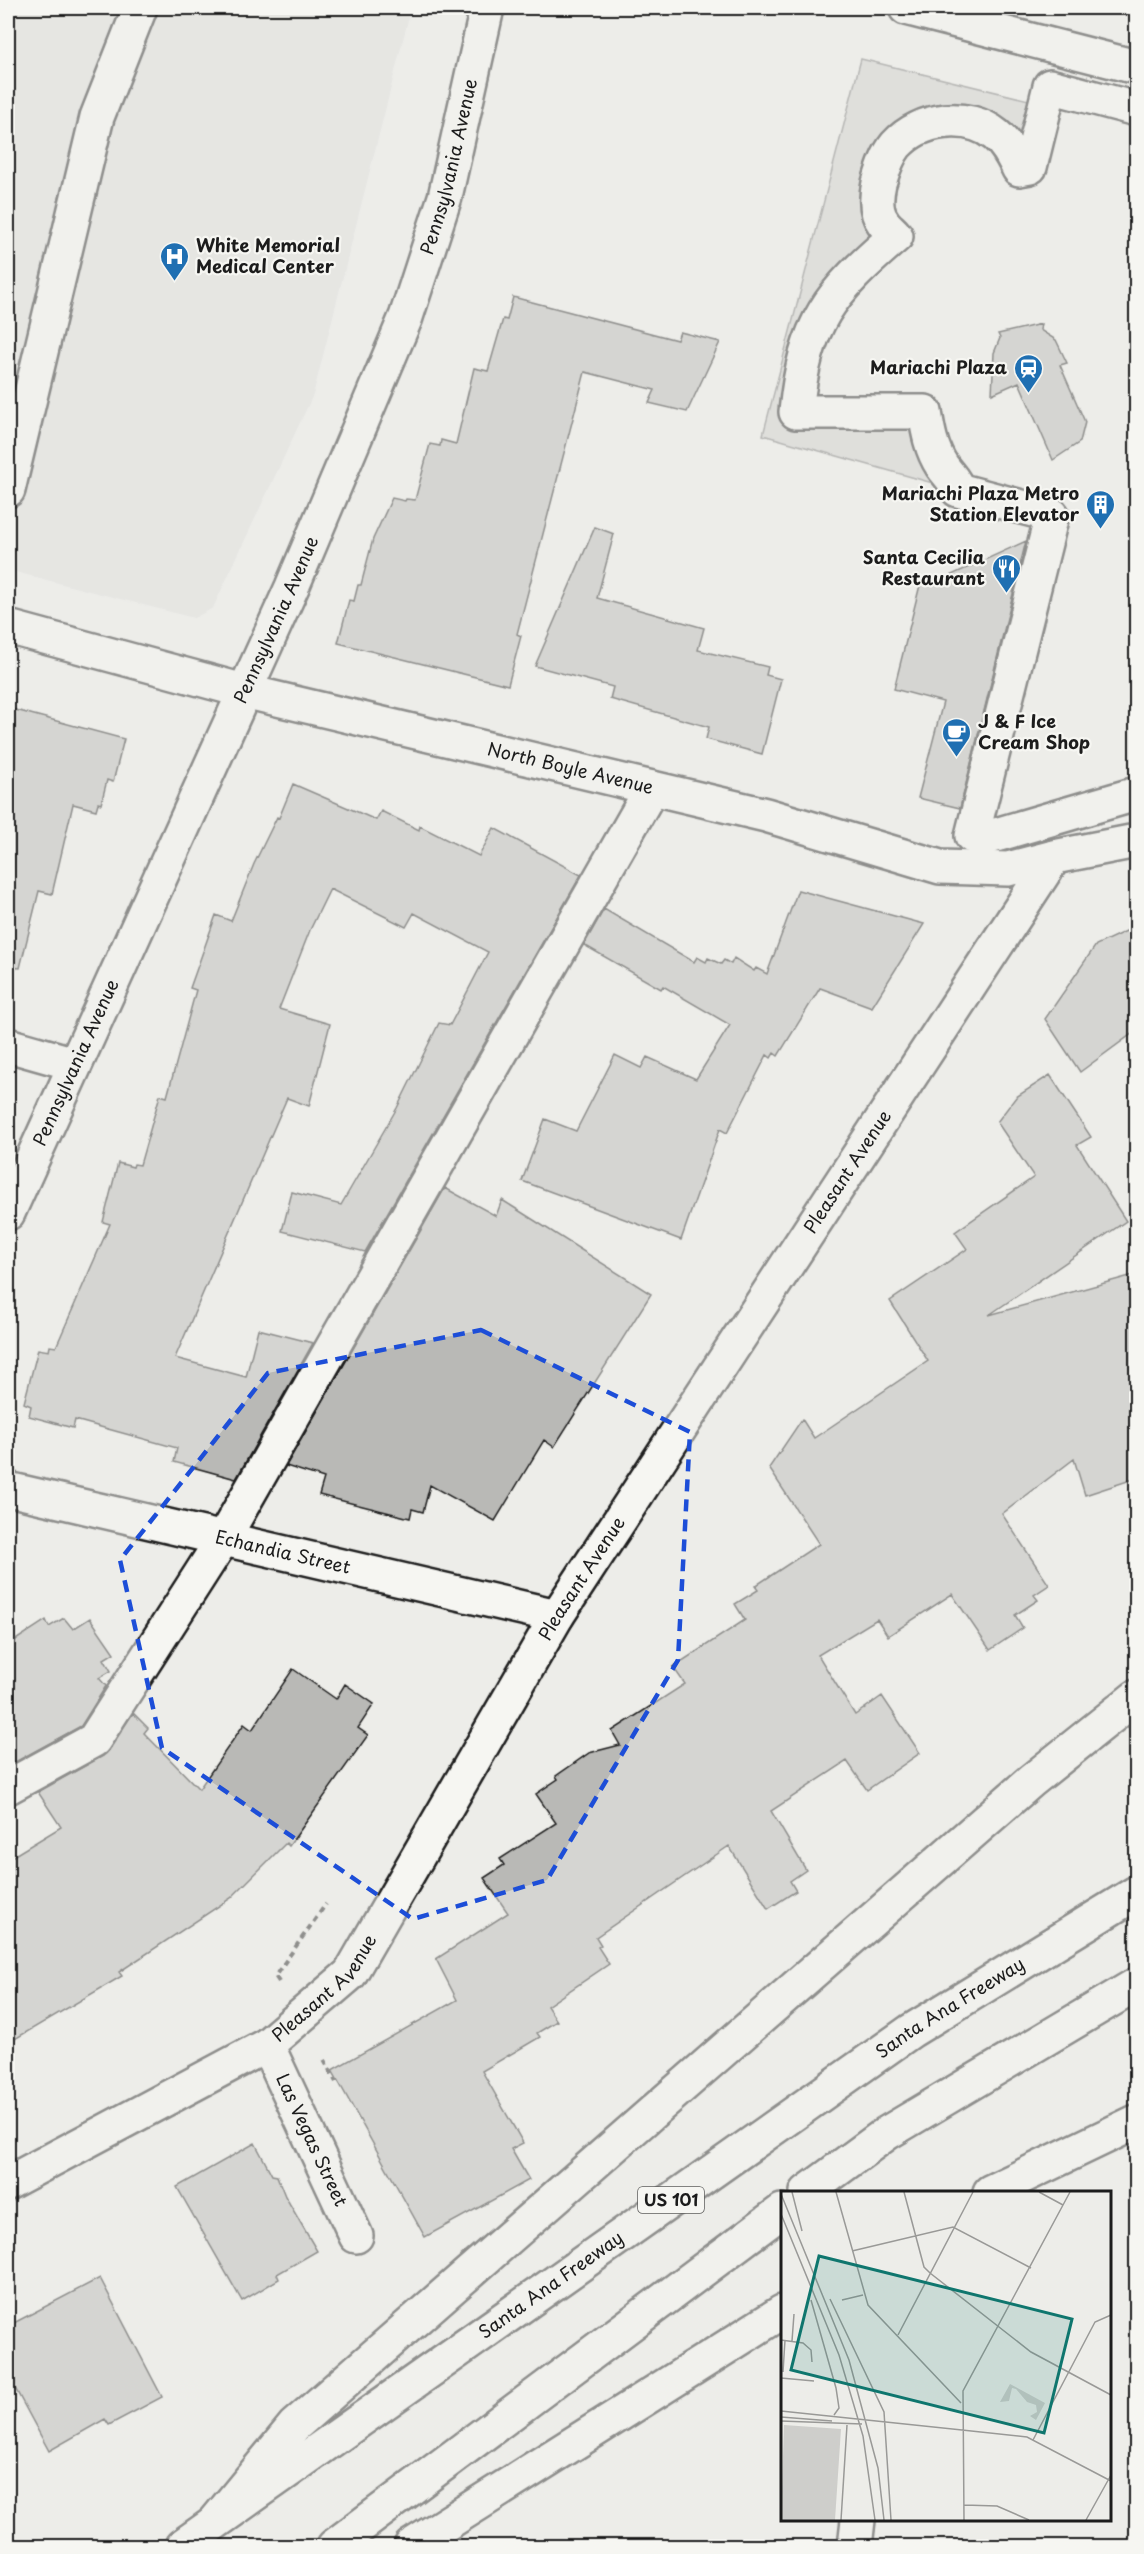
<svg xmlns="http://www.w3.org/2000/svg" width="1144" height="2554" font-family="'Playpen Sans',sans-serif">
  <rect width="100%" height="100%" fill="#edede9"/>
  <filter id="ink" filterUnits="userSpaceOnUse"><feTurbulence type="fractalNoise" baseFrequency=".0167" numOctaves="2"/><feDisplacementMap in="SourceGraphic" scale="12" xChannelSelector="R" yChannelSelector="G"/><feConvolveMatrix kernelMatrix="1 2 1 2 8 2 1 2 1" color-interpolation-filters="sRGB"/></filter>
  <g filter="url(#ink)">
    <!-- built -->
    <path fill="#ddddda" d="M8,8H411L313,395L213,608L194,618L8,570Z"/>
    <!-- green -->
    <path fill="#cececb" stroke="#757574" stroke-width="1.5" d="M861,59L1045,104L1029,166L999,134L911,130L879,220L859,266L795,402L923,414L954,489L763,435Z"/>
    <!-- building -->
    <path fill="#b9b9b6" stroke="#1c1c1c" stroke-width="1.5" d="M513,297L677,340L680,332L720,342L687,412L649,403L655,390L585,372L517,634L521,636L508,685L338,643L349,600L354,601L358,585H361L373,539L392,498L405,501L406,499L415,500L430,444L440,446L441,440L456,444L474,368L488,371L503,319L507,320Z
      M1041,324L1040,330L1056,340L1067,363L1060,365L1085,422L1080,442L1053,460L1019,382L992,394L994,353L1000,338L998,334Z
      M595,527L614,534L597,598L704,628L698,650L768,667L766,675L781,679L762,754L706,739L709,727L610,699L613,687L535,666Z
      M1026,541L960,808L918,798L943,702L894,689L921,581L932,584Z
      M8,708L124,739L113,782L107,780L101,804L98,803L96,810L73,804L52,894L39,891L20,968L8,967Z
      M293,784L376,820L381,811L419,830L420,826L479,856L494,828L581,875L365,1252L282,1231L292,1192L341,1205L397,1108L439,1023L450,1025L488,952L414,913L406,927L330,889L310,930L279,1009L330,1024L309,1106L287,1098L175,1358L246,1377L258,1329L313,1343L236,1479L174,1462L177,1448L75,1420L73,1428L29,1416L31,1406L24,1403L38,1349L49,1351L50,1346L56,1347L110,1224L103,1222L118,1163L133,1167L134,1164L140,1165L160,1095L167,1097L196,990L190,988L216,915L231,921L254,864L277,817L279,818Z
      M798,890L924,924L872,1007L820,988L778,1056L774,1053L771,1058L767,1055L727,1133L720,1129L681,1240L522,1181L545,1119L576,1131L615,1055L641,1068L647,1057L696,1079L730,1025L663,986L661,989L584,945L604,909L694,962L697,957L706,962L708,958L721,964L724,960L731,964L734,958L754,971L756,968L767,974Z
      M1137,926V1030L1080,1072L1045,1019L1096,945Z
      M1050,1075L1091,1137L1077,1145L1126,1221L989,1315L1137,1274V1478L1085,1495L1074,1459L1002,1514L1049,1585L1034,1595L1038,1600L1015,1615L1023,1628L990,1650L952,1594L888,1636L877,1619L818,1655L855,1715L882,1696L920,1753L867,1790L847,1761L771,1811L806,1870L790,1881L796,1891L768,1909L729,1846L596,1937L601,1945L598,1947L609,1964L547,2006L557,2021L537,2033L540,2037L482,2071L523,2143L511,2149L529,2180L425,2237L332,2070L457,2000L436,1959L508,1913L484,1878L504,1865L500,1859L556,1823L536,1794L558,1779L556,1776L589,1753L620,1745L612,1731L685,1684L673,1667L745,1620L735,1604L758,1590L755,1586L819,1544L769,1468L802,1419L814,1438L928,1361L890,1301L967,1249L955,1232L1034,1177L997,1122L1016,1097Z
      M445,1188L496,1216L502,1200L651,1294L554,1447L544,1440L495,1521L430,1485L423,1512L412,1509L410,1518L319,1495L324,1478L286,1466Z
      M64,1618L73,1629L90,1618L114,1653L104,1659L111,1671L99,1678L106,1686L81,1726L8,1766V1645L46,1620L49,1627Z
      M293,1669L336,1699L345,1684L374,1704L358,1728L368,1735L289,1846L286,1843L231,1898L119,1972L122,1976L8,2043V1859L61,1827L38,1792L103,1756L133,1713L148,1728L144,1733L199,1789L244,1724L252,1730Z
      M255,2143L272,2175L277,2176L285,2196L317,2251L277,2274L279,2279L242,2301L177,2187Z
      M100,2278L162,2397L109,2425L105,2419L49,2451L8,2375V2326Z"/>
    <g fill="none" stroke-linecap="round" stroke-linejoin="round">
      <defs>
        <g id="minor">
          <path d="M906,8L1136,67"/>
          <path d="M1136,109L1050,86L1030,167L1019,169C1013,157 1007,144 996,135C968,112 920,118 896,145C887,156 883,170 879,183C876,196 875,211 883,222C886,227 892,231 896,236C829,294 805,322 796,412H925C928,431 931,449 942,466C948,475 955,480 958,490L1052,515L972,836L989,837L1136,794"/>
          <path d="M8,490L97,117L140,8"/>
          <path d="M8,1045L75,1064"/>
          <path id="s1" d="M8,1213L292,587L406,317L445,197L487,8"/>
          <path id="s2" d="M8,1489L557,1616"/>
          <path d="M8,1787L94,1740L223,1539L652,788"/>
          <path id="s3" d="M267,2045L356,2236"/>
          <path d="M855,2546L858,2520"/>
        </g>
        <g id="major">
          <path id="s4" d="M8,627L244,691L766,815L940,867L1008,869L1054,857L1136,841"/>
          <path id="s5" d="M8,2183L267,2045L350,1974L557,1616L1054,857"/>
        </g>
        <g id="highway">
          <path d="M807,2192L887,2133L1136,1985"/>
          <path d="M990,2192L1136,2122"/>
          <path d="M215,2522L294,2426L1031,1781L1136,1697"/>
          <path id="s6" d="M182,2546L911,2031L1136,1893"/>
          <path d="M334,2546L782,2211"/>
          <path d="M411,2546L782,2312"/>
        </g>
      </defs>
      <!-- minor casing -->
      <use href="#minor" stroke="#1c1c1c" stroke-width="38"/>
      <!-- major casing -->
      <use href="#major" stroke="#1c1c1c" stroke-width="38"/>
      <!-- highway casing -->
      <use href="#highway" stroke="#1c1c1c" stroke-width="38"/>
      <!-- path -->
      <path stroke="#1c1c1c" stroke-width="4" stroke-dasharray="6 4.5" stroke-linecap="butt" d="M279,1982L275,1976L326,1904
        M324,2060L336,2082"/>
      <!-- minor -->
      <use href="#minor" stroke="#f6f6f2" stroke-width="33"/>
      <!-- major -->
      <use href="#major" stroke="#f6f6f2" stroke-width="33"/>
      <!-- highway -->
      <use href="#highway" stroke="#f6f6f2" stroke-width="33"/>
    </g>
  </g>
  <!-- marked area -->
  <path d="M0 0H1144V2554H0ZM481,1330L690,1432L678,1660L547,1880L413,1919L162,1748L120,1560L268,1373Z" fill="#edede9" fill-opacity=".55" fill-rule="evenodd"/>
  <path fill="none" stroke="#1d4ed8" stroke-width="4.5" stroke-dasharray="12 8" stroke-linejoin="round" d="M481,1330L690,1432L678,1660L547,1880L413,1919L162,1748L120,1560L268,1373Z"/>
  <!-- icons -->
  <defs>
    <symbol id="hospital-pin" viewBox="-11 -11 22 30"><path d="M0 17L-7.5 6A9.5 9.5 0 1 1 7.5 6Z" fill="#1f6fb2" stroke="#f6f6f2"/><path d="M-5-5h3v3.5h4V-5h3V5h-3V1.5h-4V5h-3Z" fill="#fff"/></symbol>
    <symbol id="station-pin" viewBox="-11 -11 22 30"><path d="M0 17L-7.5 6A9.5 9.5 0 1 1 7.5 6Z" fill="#1f6fb2" stroke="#f6f6f2"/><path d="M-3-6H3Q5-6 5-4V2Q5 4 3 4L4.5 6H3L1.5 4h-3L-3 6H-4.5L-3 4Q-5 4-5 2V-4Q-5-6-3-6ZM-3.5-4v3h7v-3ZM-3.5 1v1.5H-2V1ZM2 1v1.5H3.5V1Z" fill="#fff"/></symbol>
    <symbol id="building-pin" viewBox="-11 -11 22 30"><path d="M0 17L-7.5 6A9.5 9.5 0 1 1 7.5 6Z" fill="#1f6fb2" stroke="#f6f6f2"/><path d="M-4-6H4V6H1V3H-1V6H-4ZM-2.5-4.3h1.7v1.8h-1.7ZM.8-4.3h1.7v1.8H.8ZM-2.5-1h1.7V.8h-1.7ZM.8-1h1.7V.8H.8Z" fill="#fff"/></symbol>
    <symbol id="restaurant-pin" viewBox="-11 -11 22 30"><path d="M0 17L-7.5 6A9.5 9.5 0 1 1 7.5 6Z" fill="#1f6fb2" stroke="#f6f6f2"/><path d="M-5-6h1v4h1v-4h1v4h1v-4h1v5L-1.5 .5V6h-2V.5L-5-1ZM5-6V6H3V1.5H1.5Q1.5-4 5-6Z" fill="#fff"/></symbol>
    <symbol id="cafe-pin" viewBox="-11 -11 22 30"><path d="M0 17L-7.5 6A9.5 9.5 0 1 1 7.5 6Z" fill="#1f6fb2" stroke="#f6f6f2"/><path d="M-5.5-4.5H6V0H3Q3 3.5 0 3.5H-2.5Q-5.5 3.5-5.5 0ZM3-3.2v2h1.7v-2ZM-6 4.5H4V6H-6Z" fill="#fff"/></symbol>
  </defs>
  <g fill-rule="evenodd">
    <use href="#hospital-pin" x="158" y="240" width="33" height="45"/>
    <use href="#station-pin" x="1012" y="352" width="33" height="45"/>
    <use href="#building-pin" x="1084" y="488" width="33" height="45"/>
    <use href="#restaurant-pin" x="990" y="552" width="33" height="45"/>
    <use href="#cafe-pin" x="940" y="716" width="33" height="45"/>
  </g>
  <g text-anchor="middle" stroke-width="4.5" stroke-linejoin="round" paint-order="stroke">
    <!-- shield labels -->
    <rect fill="#f6f6f2" stroke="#5d5d5c" stroke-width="1.5" x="638" y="2187" width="66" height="26" rx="4.5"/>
    <g font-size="16" font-weight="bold" fill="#1c1c1c">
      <text x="671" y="2206">US 101</text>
    </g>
    <!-- street labels -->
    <g font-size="18" fill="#1c1c1c" stroke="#f6f6f2">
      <text dy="6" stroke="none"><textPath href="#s1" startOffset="1137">Pennsylvania Avenue</textPath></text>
      <text dy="6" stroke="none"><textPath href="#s1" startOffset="651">Pennsylvania Avenue</textPath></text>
      <text dy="6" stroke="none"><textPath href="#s4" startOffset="580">North Boyle Avenue</textPath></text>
      <text dy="6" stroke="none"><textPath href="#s1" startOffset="165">Pennsylvania Avenue</textPath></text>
      <text dy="6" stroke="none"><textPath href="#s5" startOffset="1347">Pleasant Avenue</textPath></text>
      <text dy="6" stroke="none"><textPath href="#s2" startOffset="282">Echandia Street</textPath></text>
      <text dy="6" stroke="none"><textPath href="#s5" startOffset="861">Pleasant Avenue</textPath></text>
      <text dy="6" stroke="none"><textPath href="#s5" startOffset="375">Pleasant Avenue</textPath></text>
      <text dy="6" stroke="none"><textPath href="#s6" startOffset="938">Santa Ana Freeway</textPath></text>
      <text dy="6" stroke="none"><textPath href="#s3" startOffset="105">Las Vegas Street</textPath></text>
      <text dy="6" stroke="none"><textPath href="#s6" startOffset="452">Santa Ana Freeway</textPath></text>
    </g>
    <!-- poi labels -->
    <g font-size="18" font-weight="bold" fill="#1c1c1c" stroke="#f6f6f2" text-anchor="end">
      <text x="196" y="252" text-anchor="start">White Memorial<tspan x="196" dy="21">Medical Center</tspan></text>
      <text x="1007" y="374">Mariachi Plaza</text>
      <text x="1079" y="500">Mariachi Plaza Metro<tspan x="1079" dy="21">Station Elevator</tspan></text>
      <text x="985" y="564">Santa Cecilia<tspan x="985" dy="21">Restaurant</tspan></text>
      <text x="978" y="728" text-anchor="start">J &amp; F Ice<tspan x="978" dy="21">Cream Shop</tspan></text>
    </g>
  </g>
  <!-- overview -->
  <g transform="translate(781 2191)">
    <rect width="330" height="330" fill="#edede9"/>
    <path d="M229,193L264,212L255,229L249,225L256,221L255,214L246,211L235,198L231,197L228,210L219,211ZM3,234L60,238L54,329H0Z" fill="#cececb"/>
    <path fill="none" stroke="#999997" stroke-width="1.5" d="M11,1L21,40M55,1L87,114L180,212M123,1L143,76L149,82L250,161L330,204M258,1L282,14M0,3L68,169L97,277L103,329M0,23L58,164L82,245L94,329M71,60L172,36L250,77M49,108L103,221L110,329M30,109L55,197L58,217L53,224M61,109L82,104M117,144L192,1M0,149L22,152L30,159L31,171M11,150L13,123M2,181L4,149M0,187L33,190M0,220L181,239M0,226L51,230M0,230L81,233M181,239L246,246L330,290M252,249L314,131L330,124M183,314L216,315L248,329M60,329L66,234M183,329L182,200L289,1M305,329L330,284"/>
    <path fill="#0f766e" fill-opacity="0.15" stroke="#0f766e" stroke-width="3" d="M38,65L291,128L263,242L10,179Z"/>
    <rect width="330" height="330" fill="none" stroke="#1c1c1c" stroke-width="3"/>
  </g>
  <!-- margin -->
  <rect width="1144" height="2554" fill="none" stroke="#f6f6f2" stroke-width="30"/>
  <rect x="15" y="15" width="1114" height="2524" fill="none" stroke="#1c1c1c" stroke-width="2" filter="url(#ink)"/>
</svg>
